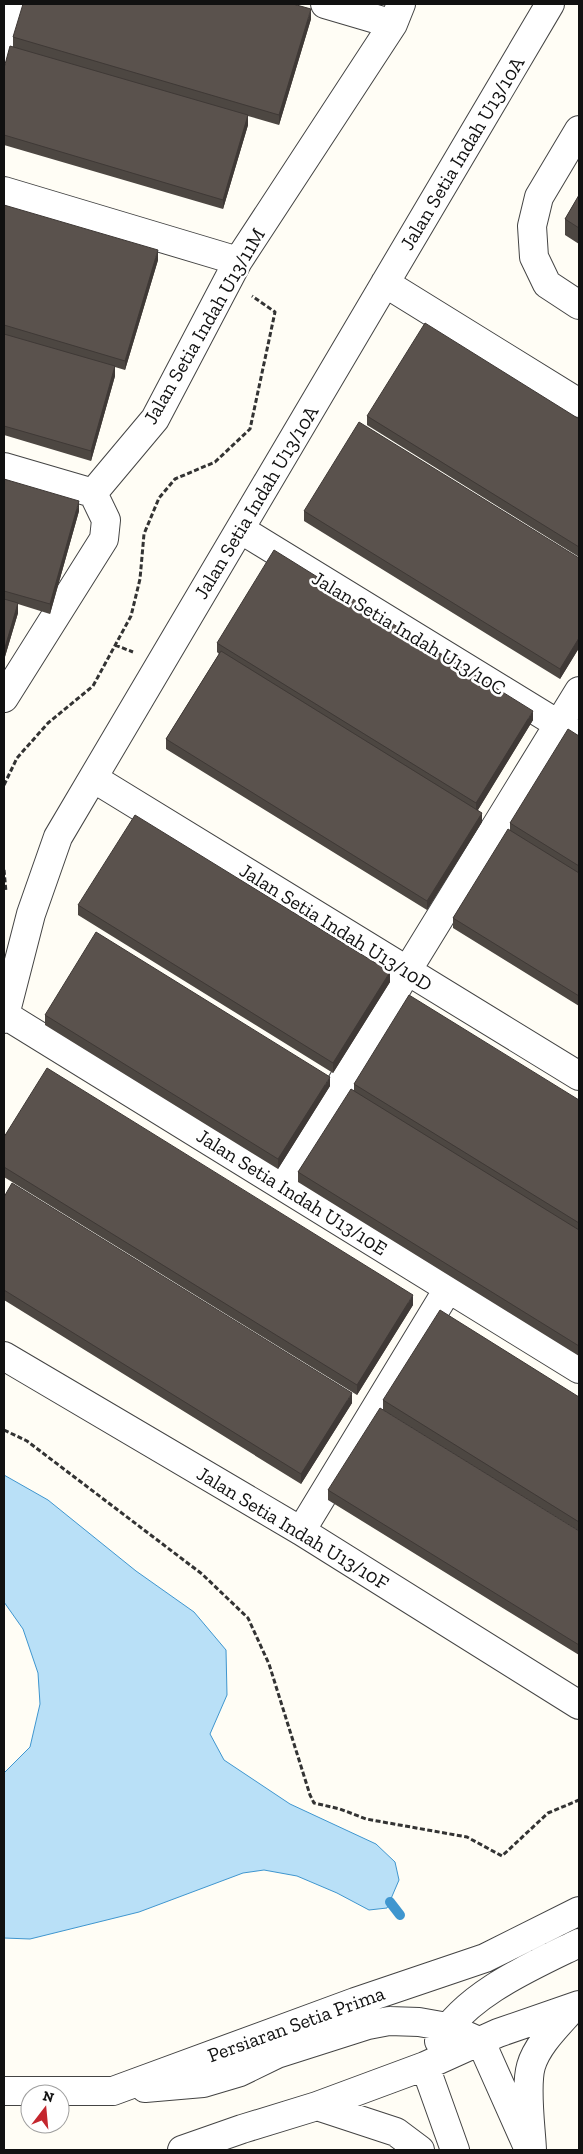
<svg xmlns="http://www.w3.org/2000/svg" width="583" height="2154" font-family="'Zilla Slab',serif">
  <rect width="100%" height="100%" fill="#fffdf5"/>
  <!-- water -->
  <path fill="#b9e0f7" stroke="#3f96cf" d="M4,1475L48,1500L136,1571L194,1612L226,1650L227,1695L210,1734L224,1760L290,1804L376,1844L395,1862L399,1880L387,1908L369,1910L337,1893L297,1876L264,1870L243,1873L139,1912L30,1939L4,1938V1773L30,1747L40,1704L38,1673L23,1629L4,1602Z"/>
  <g fill="none" stroke-linecap="round" stroke-linejoin="round">
    <!-- stream -->
    <path stroke="#3f96cf" stroke-width="10" d="M390,1902L400,1915"/>
    <defs>
      <path id="minor" d="M325,4L393,24
        M4,51L18,4
        M579,130L539,197L532,226L534,257L547,284L579,305
        M4,191L238,261
        M385,283L579,403
        M4,467L93,493
        M93,493L155,419L238,261L393,24L401,4
        M240,529L579,737
        M4,698L104,539L106,520L93,493
        M93,778L579,1076
        M5,1015L579,1369
        M4,1019L31,914L58,837L550,4
        M282,1185L407,971L579,691
        M4,1356L301,1531L579,1705
        M301,1531L448,1289
        M439,2041C466,1994 532,1966 579,1943
        M481,2042L526,2143
        M425,2066L455,2150
        M145,2088L203,2083L240,2072L277,2054L368,2025L389,2021L419,2022L447,2027L481,2042
        M4,2091H113L355,2002L485,1958L579,1911
        M317,2106L396,2132L420,2150
        M182,2150L242,2129L317,2106L425,2066L498,2033L579,2005
        M532,2150C531,2127 525,2087 531,2066C537,2045 557,2026 571,2010"/>
    </defs>
    <!-- minor casing -->
    <use href="#minor" stroke="#444" stroke-width="30"/>
    <!-- path -->
    <path stroke="#333" stroke-width="3" stroke-dasharray="5 2.5" stroke-linecap="butt" d="M115,645L133,652
      M4,785L17,758L48,723L93,686L131,616L140,579L144,534L159,498L175,479L215,462L250,429L275,312L252,296
      M4,870L6,892
      M4,1430L27,1441L202,1574L248,1618L269,1664L310,1795L314,1803L340,1809L366,1819L467,1837L502,1856L548,1813L579,1800"/>
    <!-- minor -->
    <use href="#minor" stroke="#fff" stroke-width="28"/>
  </g>
  <!-- wall -->
  <path fill="#4d4742" d="M311,19L279,125L248,116V125L223,209L4,145V68L13,47V37Z
    M579,195V244L565,235V219Z
    M4,205L158,260L125,370L115,367V376L91,461L4,435Z
    M367,416L579,419V557L367,425Z
    M4,479L79,511L50,614L18,604V613L4,660Z
    M304,511L579,558V648L560,679L304,521Z
    M217,643L533,720L478,810L482,822L427,910L166,749V739L219,654L217,652Z
    M579,736V1006L453,928V918L510,830V823Z
    M78,905L390,982L333,1073L78,915Z
    M45,1015L330,1086L278,1169L45,1025Z
    M354,1084L579,1100V1356L298,1182V1172L354,1091Z
    M4,1137L413,1305L357,1395L4,1177Z
    M4,1197L352,1403L301,1484L4,1300Z
    M579,1397V1531L383,1410V1400Z
    M328,1490L579,1531V1655L328,1500Z"/>
  <!-- shaded-wall -->
  <path fill="#3f3936" d="M311,9V19L279,125V115Z
    M248,115V125L223,209V200Z
    M158,250V260L125,370V361Z
    M115,366V376L91,461V451Z
    M79,501V511L50,614V604Z
    M18,603V613L4,660V651Z
    M579,638V648L560,679V669Z
    M533,711V720L476,813V803Z
    M482,813V822L427,910V901Z
    M390,972V982L333,1073V1063Z
    M330,1077V1086L278,1169V1159Z
    M413,1295V1305L357,1395V1385Z
    M352,1393V1403L301,1484V1474Z"/>
  <!-- building -->
  <path fill="#5a524d" stroke="#3f3936" d="M23,4H293L311,9L279,115L13,37Z
    M10,46L248,115L223,200L4,135V68Z
    M579,195V228L565,219Z
    M4,205L158,250L125,361L4,325Z
    M425,323L579,419V547L367,416Z
    M4,334L115,366L91,451L4,426Z
    M359,422L579,558V638L560,669L304,511Z
    M4,479L79,501L50,604L4,591Z
    M274,550L533,711L476,803L217,643Z
    M4,599L18,603L4,651Z
    M221,651L482,813L427,901L166,739Z
    M568,729L579,736V866L510,823Z
    M135,815L390,972L333,1063L78,905Z
    M508,829L579,873V996L453,918Z
    M96,932L330,1077L278,1159L45,1015Z
    M409,995L579,1100V1223L354,1084Z
    M47,1068L413,1295L357,1385L4,1167V1137Z
    M351,1089L579,1230V1346L298,1172Z
    M12,1183L352,1393L301,1474L4,1290V1197Z
    M440,1310L579,1397V1522L383,1400Z
    M380,1408L579,1531V1645L328,1490Z"/>
  <g text-anchor="middle" stroke-width="5" stroke-linejoin="round" paint-order="stroke">
    <!-- street labels -->
    <g font-size="20" fill="#111" stroke="#fff">
      <text transform="translate(462 153) rotate(-59)" y="7">Jalan Setia Indah U13/10A</text>
      <text transform="translate(204 326) rotate(-60)" y="7">Jalan Setia Indah U13/11M</text>
      <text transform="translate(256 502) rotate(-59)" y="7">Jalan Setia Indah U13/10A</text>
      <text transform="translate(409 633) rotate(31)" y="7">Jalan Setia Indah U13/10C</text>
      <text transform="translate(336 927) rotate(32)" y="7">Jalan Setia Indah U13/10D</text>
      <text transform="translate(292 1192) rotate(32)" y="7">Jalan Setia Indah U13/10E</text>
      <text transform="translate(293 1528) rotate(31)" y="7">Jalan Setia Indah U13/10F</text>
      <text transform="translate(296 2024) rotate(-20)" y="7">Persiaran Setia Prima</text>
    </g>
  </g>
  <!-- border -->
  <rect width="583" height="2154" fill="none" stroke="#111111" stroke-width="10"/>
  <!-- north arrow -->
  <g transform="translate(45 2109) rotate(16)"><circle r="24" fill="#ffffff" stroke="#a0a0a0"/>
  <path d="M0-4L9 19L0 12L-9 19Z" fill="#c4262e"/>
  <text y="-8" font-size="14" font-weight="bold" text-anchor="middle" fill="#111111">N</text>
  </g>
</svg>
